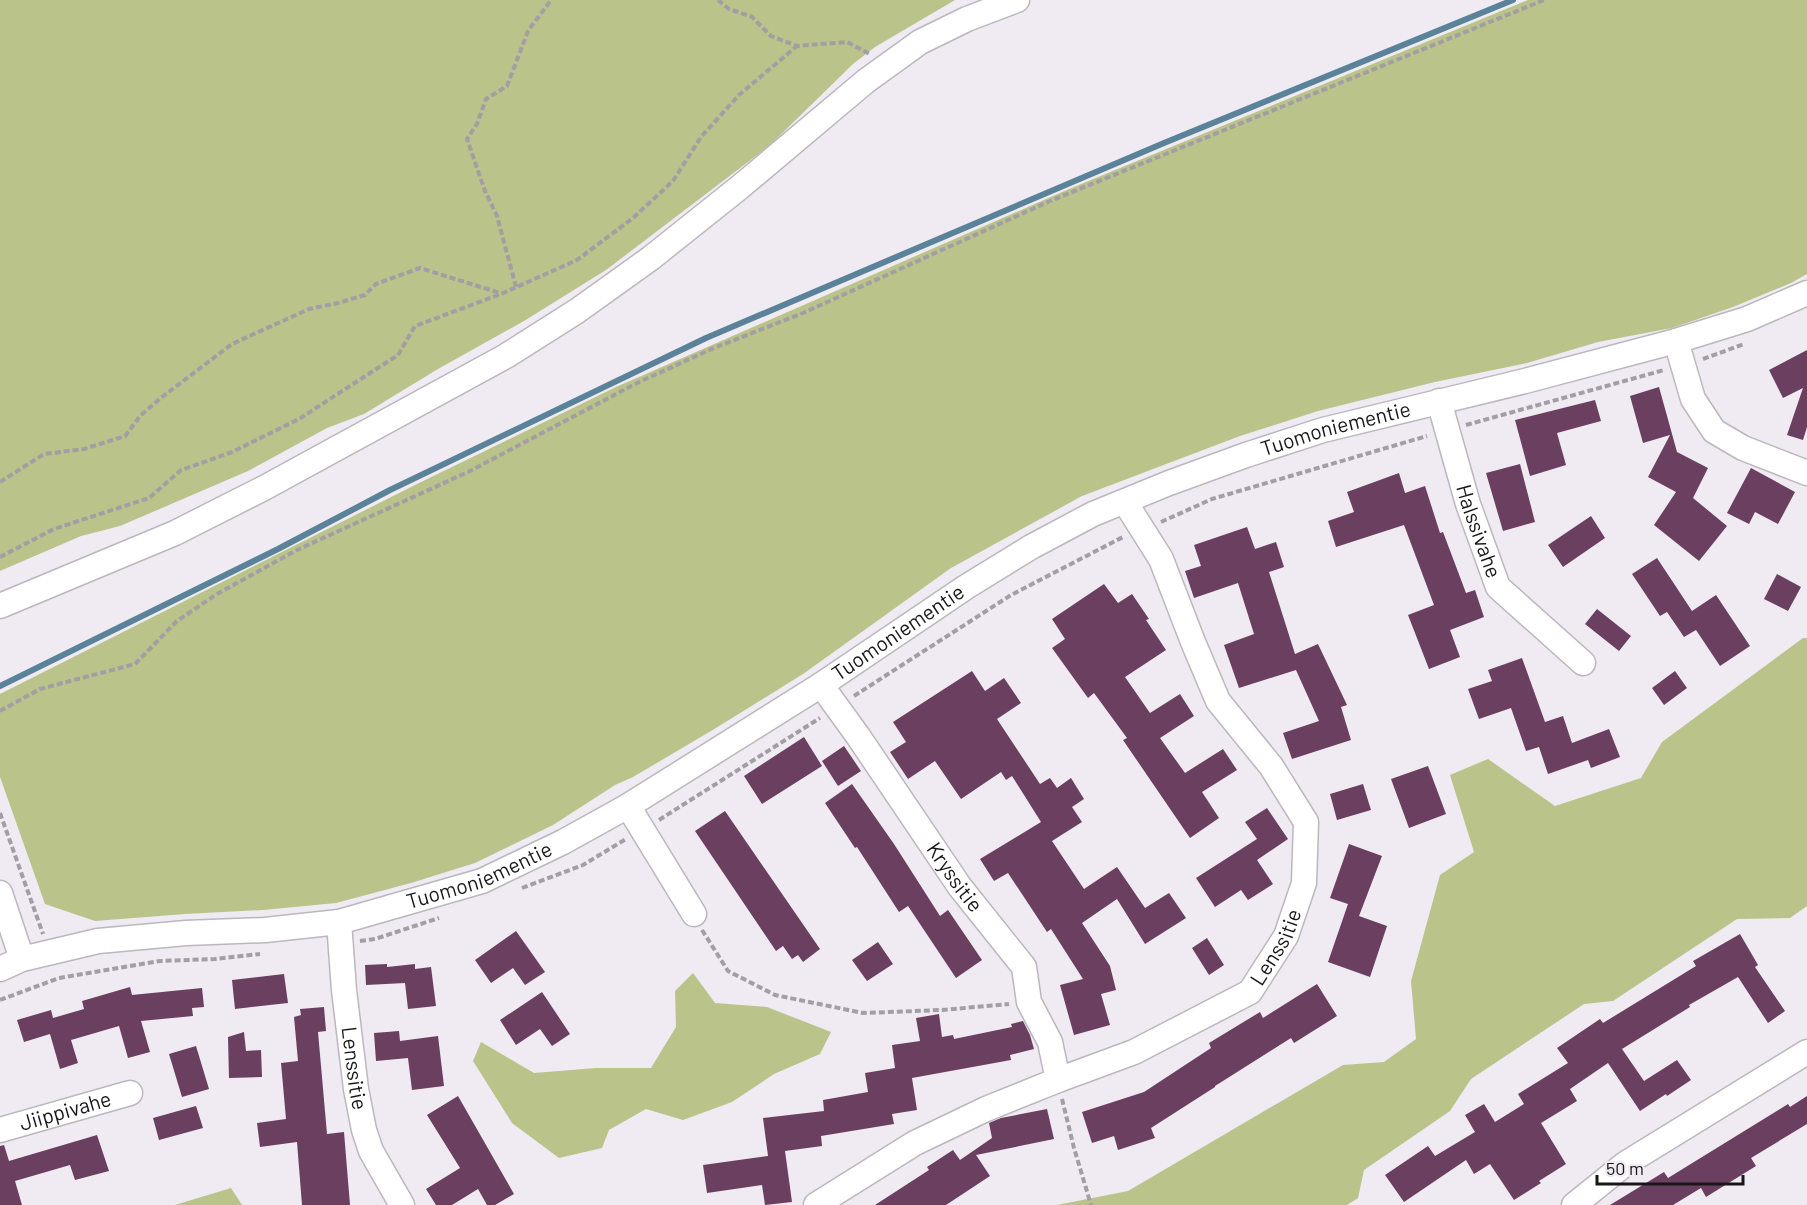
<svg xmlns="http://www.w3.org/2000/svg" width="1807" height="1205" font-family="Barlow,sans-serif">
  <rect width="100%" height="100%" fill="#f0eaf2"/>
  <!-- forest -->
  <path fill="#bac38a" d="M0,0H955L875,47L853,64L769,146L606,270L524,321L438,369L364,414L327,428L248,471L120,526L81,536L0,571Z
    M1528,0H1807V274L1791,283L1733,307L1672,328L1598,342L1527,363L1435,382L1318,411L1240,436L1082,496L951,568L803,674L711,731L633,777L615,785L553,825L475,863L411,883L336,903L263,910L185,914L95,921L45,904L0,777V694L419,483L616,387L1069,189Z
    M1803,638H1807V906L1790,918L1737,919L1613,1001L1584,1004L1471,1079L1450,1111L1364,1170L1358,1198L1347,1205H1057L1128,1191L1343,1065L1384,1062L1416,1039L1411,981L1440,875L1474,852L1450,775L1488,759L1555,806L1641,778L1662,742Z
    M693,973L715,1003L767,1007L831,1032L820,1054L774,1074L732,1102L683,1120L646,1109L609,1130L602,1148L559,1158L512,1123L473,1061L481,1042L534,1073L596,1068H651L676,1027L675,991Z
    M231,1188L242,1205H175Z"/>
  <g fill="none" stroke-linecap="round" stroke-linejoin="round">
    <!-- stream -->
    <path stroke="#5a839a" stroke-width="6" d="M0,686L278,549L390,490L706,338L1164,143L1513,0"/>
  </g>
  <!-- building -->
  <path fill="#6b3f5f" d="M1807,350V427L1803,440L1787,435L1803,388L1783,398L1769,370Z
    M1659,387L1677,452L1708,468L1693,498L1727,526L1699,561L1654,525L1676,492L1648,477L1670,435L1643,443L1630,396Z
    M1595,400L1601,421L1557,433L1566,465L1530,476L1515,420Z
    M1520,464L1535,522L1503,531L1486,473Z
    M1751,468L1795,492L1778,524L1755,512L1749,524L1727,513Z
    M1399,473L1405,493L1425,486L1440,533L1443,532L1466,593L1475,590L1484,617L1450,630L1460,657L1429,669L1408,615L1434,605L1404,525L1336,547L1328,521L1354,512L1347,492Z
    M1591,516L1605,538L1563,567L1548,545Z
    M1247,527L1255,549L1276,542L1284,567L1269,572L1295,654L1318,644L1347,705L1341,707L1351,740L1292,759L1283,733L1319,721L1296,670L1239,688L1224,645L1254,634L1238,583L1194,598L1185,571L1201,566L1194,545Z
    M1657,558L1692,611L1716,595L1750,646L1720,666L1696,630L1684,637L1667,612L1660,616L1632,574Z
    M1777,574L1801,587L1788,611L1764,599Z
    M1104,584L1118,603L1132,594L1149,619L1146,620L1166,650L1125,677L1150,713L1180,694L1194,716L1160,738L1185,773L1223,749L1237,770L1202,792L1219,818L1190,838L1123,740L1127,738L1094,693L1088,698L1052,648L1065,639L1052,619Z
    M1597,609L1631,636L1619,651L1585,624Z
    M1522,658L1545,722L1563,716L1572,743L1609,729L1620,757L1591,768L1588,760L1548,774L1539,747L1526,751L1511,708L1479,719L1468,689L1492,681L1488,670Z
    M972,671L985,691L1004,678L1021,703L997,719L1040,784L1050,778L1057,788L1071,778L1084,799L1072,807L1082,822L1052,841L1084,889L1117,867L1145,908L1169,893L1186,918L1145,944L1117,899L1082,923L1110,966L1116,990L1101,994L1110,1025L1074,1035L1060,985L1083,979L1051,929L1047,932L1008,873L994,881L980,859L1041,822L1012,776L1006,780L1001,772L961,799L935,761L908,779L890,752L906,742L893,722Z
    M1675,671L1687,688L1664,705L1652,688Z
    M804,737L822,766L762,804L744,776Z
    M844,746L861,771L838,786L822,761Z
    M1428,766L1446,814L1409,828L1391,779Z
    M852,784L894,844L940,916L948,910L982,960L956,978L908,906L899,912L857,847L855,848L825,803Z
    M1363,784L1371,810L1337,820L1330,794Z
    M1267,808L1288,839L1257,860L1273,884L1248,900L1241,890L1215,907L1196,878L1257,839L1245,822Z
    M725,811L820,949L803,962L798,955L792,959L783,946L776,951L695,831Z
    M1349,844L1382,856L1359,916L1387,926L1370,977L1328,962L1348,904L1330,898Z
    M516,931L545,972L525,985L513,968L491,983L475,960Z
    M1740,934L1758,965L1755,967L1785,1011L1768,1023L1738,977L1689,1005L1690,1007L1622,1049L1644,1081L1677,1060L1691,1080L1667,1096L1666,1094L1640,1111L1608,1063L1570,1089L1577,1101L1541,1123L1566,1164L1539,1181L1541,1183L1514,1200L1490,1164L1474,1174L1466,1160L1404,1202L1385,1175L1428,1146L1435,1156L1475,1132L1465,1115L1484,1104L1495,1122L1524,1104L1518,1094L1568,1063L1557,1048L1600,1019L1603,1023L1696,966L1693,961Z
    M1207,938L1224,965L1209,975L1192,948Z
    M878,942L893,964L867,981L852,960Z
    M387,964V967L415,964V969L431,967L436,1006L408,1009L405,983L366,985L365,965Z
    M284,974L288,1003L235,1009L232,980Z
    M1317,984L1337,1016L1294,1043L1291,1038L1215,1086V1087L1151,1128L1155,1138L1118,1150L1114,1136L1092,1143L1082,1112L1144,1092L1211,1048L1209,1043L1260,1012L1263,1018Z
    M130,987L132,995L202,988L204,1007L192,1008L193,1016L141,1021L150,1052L128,1058L119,1026L71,1040L78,1063L60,1069L50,1034L24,1042L17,1020L51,1010L53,1018L84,1009L82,1001Z
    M542,992L570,1034L552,1046L540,1029L516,1045L500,1020Z
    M324,1007L326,1031L318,1032L327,1134L344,1132L350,1205H302L297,1142L260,1147L257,1123L286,1119L281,1063L298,1061L294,1017L301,1015L300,1009Z
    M939,1014L942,1037L953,1035L954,1039L1012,1027L1011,1024L1023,1021L1030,1035L1034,1049L1010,1055L1011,1060L912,1078L917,1110L892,1114L894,1124L821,1136L822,1146L785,1151L792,1202L765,1205L762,1185L707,1193L703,1165L768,1156L763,1118L824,1111L823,1100L868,1092L865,1073L895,1068L892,1045L920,1041L916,1018Z
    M399,1031L400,1041L438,1036L444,1086L412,1090L408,1058L376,1061L374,1033Z
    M244,1032L246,1051L261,1050L262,1077L229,1078L228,1037Z
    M196,1046L209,1089L182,1097L169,1054Z
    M458,1096L514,1194L495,1205H487L478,1189L452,1205H436L426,1189L460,1168L427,1115Z
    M1807,1096V1124L1751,1158L1756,1166L1706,1197L1701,1188L1673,1205H1610L1664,1172L1668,1178L1788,1104L1790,1107Z
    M196,1106L203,1128L159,1140L153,1118Z
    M1047,1109L1054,1139L976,1155L990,1176L946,1205H875L929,1170L927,1167L953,1150L960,1160L992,1138L989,1123L1001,1118Z
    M97,1135L109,1171L75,1180L70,1165L15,1181L22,1205H0V1146L4,1145L9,1161Z"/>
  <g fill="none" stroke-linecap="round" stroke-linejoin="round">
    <defs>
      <g id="minor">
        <path d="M1676,341L1693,399L1714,431L1743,448L1807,473"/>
        <path id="s1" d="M1439,401L1468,504L1498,587L1583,663"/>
        <path d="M0,606L175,533L264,488L506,356L577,311L651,258L740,187L866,81L920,42L967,19L1017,0"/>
        <path id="s2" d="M821,685L858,736L960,887L1024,967L1029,1002L1050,1042L1058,1080"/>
        <path d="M628,806L694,914"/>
        <path d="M0,893L22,959"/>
        <path id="s3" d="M339,922L344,990L356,1089L364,1130L371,1151L402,1205"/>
        <path id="s4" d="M0,969L22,959L98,941L186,933L265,930L339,922L482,881L563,842L628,806L821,685L966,587L1031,547L1093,514L1169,483L1246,455L1323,430L1525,381L1676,341L1747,319L1807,293"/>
        <path id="s5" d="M0,1130L130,1093"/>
        <path id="s6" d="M816,1205L915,1143L986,1109L1058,1080L1134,1052L1250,992L1286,936L1304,883L1306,822L1271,766L1218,701L1193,642L1161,559L1125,502"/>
        <path d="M1574,1205L1625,1164L1807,1052"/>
      </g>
    </defs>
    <!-- minor casing -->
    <use href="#minor" stroke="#bcb7be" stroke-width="27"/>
    <!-- path -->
    <path stroke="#a29ea4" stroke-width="4" stroke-dasharray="6 3" stroke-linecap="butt" d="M718,0L729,9L752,17L771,36L797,46L847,42L870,54
      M516,287L497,216L485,191L467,139L477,124L486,99L507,86L528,31L551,0
      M1703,359L1744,344
      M1466,425L1664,370
      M0,482L44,454L84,449L125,436L141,415L162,397L232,344L309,309L338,303L365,295L376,284L420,268L500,293
      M1161,522L1212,499L1427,436
      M0,557L54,529L149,498L181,470L232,452L299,419L398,355L415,326L501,294L577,260L633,218L673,181L701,137L739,95L797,46
      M854,696L1011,595L1123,537
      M0,711L40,689L135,664L177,621L217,594L297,550L468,472L639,382L714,348L803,313L1050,201L1544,0
      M0,813L43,934
      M659,820L820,718
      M522,888L583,865L626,839
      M702,930L728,971L775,995L863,1013L942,1010L1009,1004
      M360,941L375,939L439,918
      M0,1000L59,978L160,961L215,959L260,954
      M1062,1099L1074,1148L1091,1205"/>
    <!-- minor -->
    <use href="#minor" stroke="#fff" stroke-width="24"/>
  </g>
  <g text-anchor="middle" stroke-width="6" stroke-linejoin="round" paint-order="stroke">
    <!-- street labels -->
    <g font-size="21" fill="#181619" stroke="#f0eaf2">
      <text dy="7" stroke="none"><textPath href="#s4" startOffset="1464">Tuomoniementie</textPath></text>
      <text dy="7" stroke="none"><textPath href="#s1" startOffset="136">Halssivahe</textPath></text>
      <text dy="7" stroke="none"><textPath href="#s4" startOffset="978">Tuomoniementie</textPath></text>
      <text dy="7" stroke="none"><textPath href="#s4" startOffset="492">Tuomoniementie</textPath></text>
      <text dy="7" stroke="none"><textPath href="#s2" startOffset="234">Kryssitie</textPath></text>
      <text dy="7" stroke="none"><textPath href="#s6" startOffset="537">Lenssitie</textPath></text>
      <text dy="7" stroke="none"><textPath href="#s3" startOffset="147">Lenssitie</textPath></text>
      <text dy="7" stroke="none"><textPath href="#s5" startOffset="68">Jiippivahe</textPath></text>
    </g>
  </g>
  <!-- scale -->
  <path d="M1597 1175v9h146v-9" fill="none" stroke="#181619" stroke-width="3"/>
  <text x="1606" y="1175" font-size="18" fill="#181619" stroke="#f0eaf2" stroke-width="4.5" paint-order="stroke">50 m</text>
</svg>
